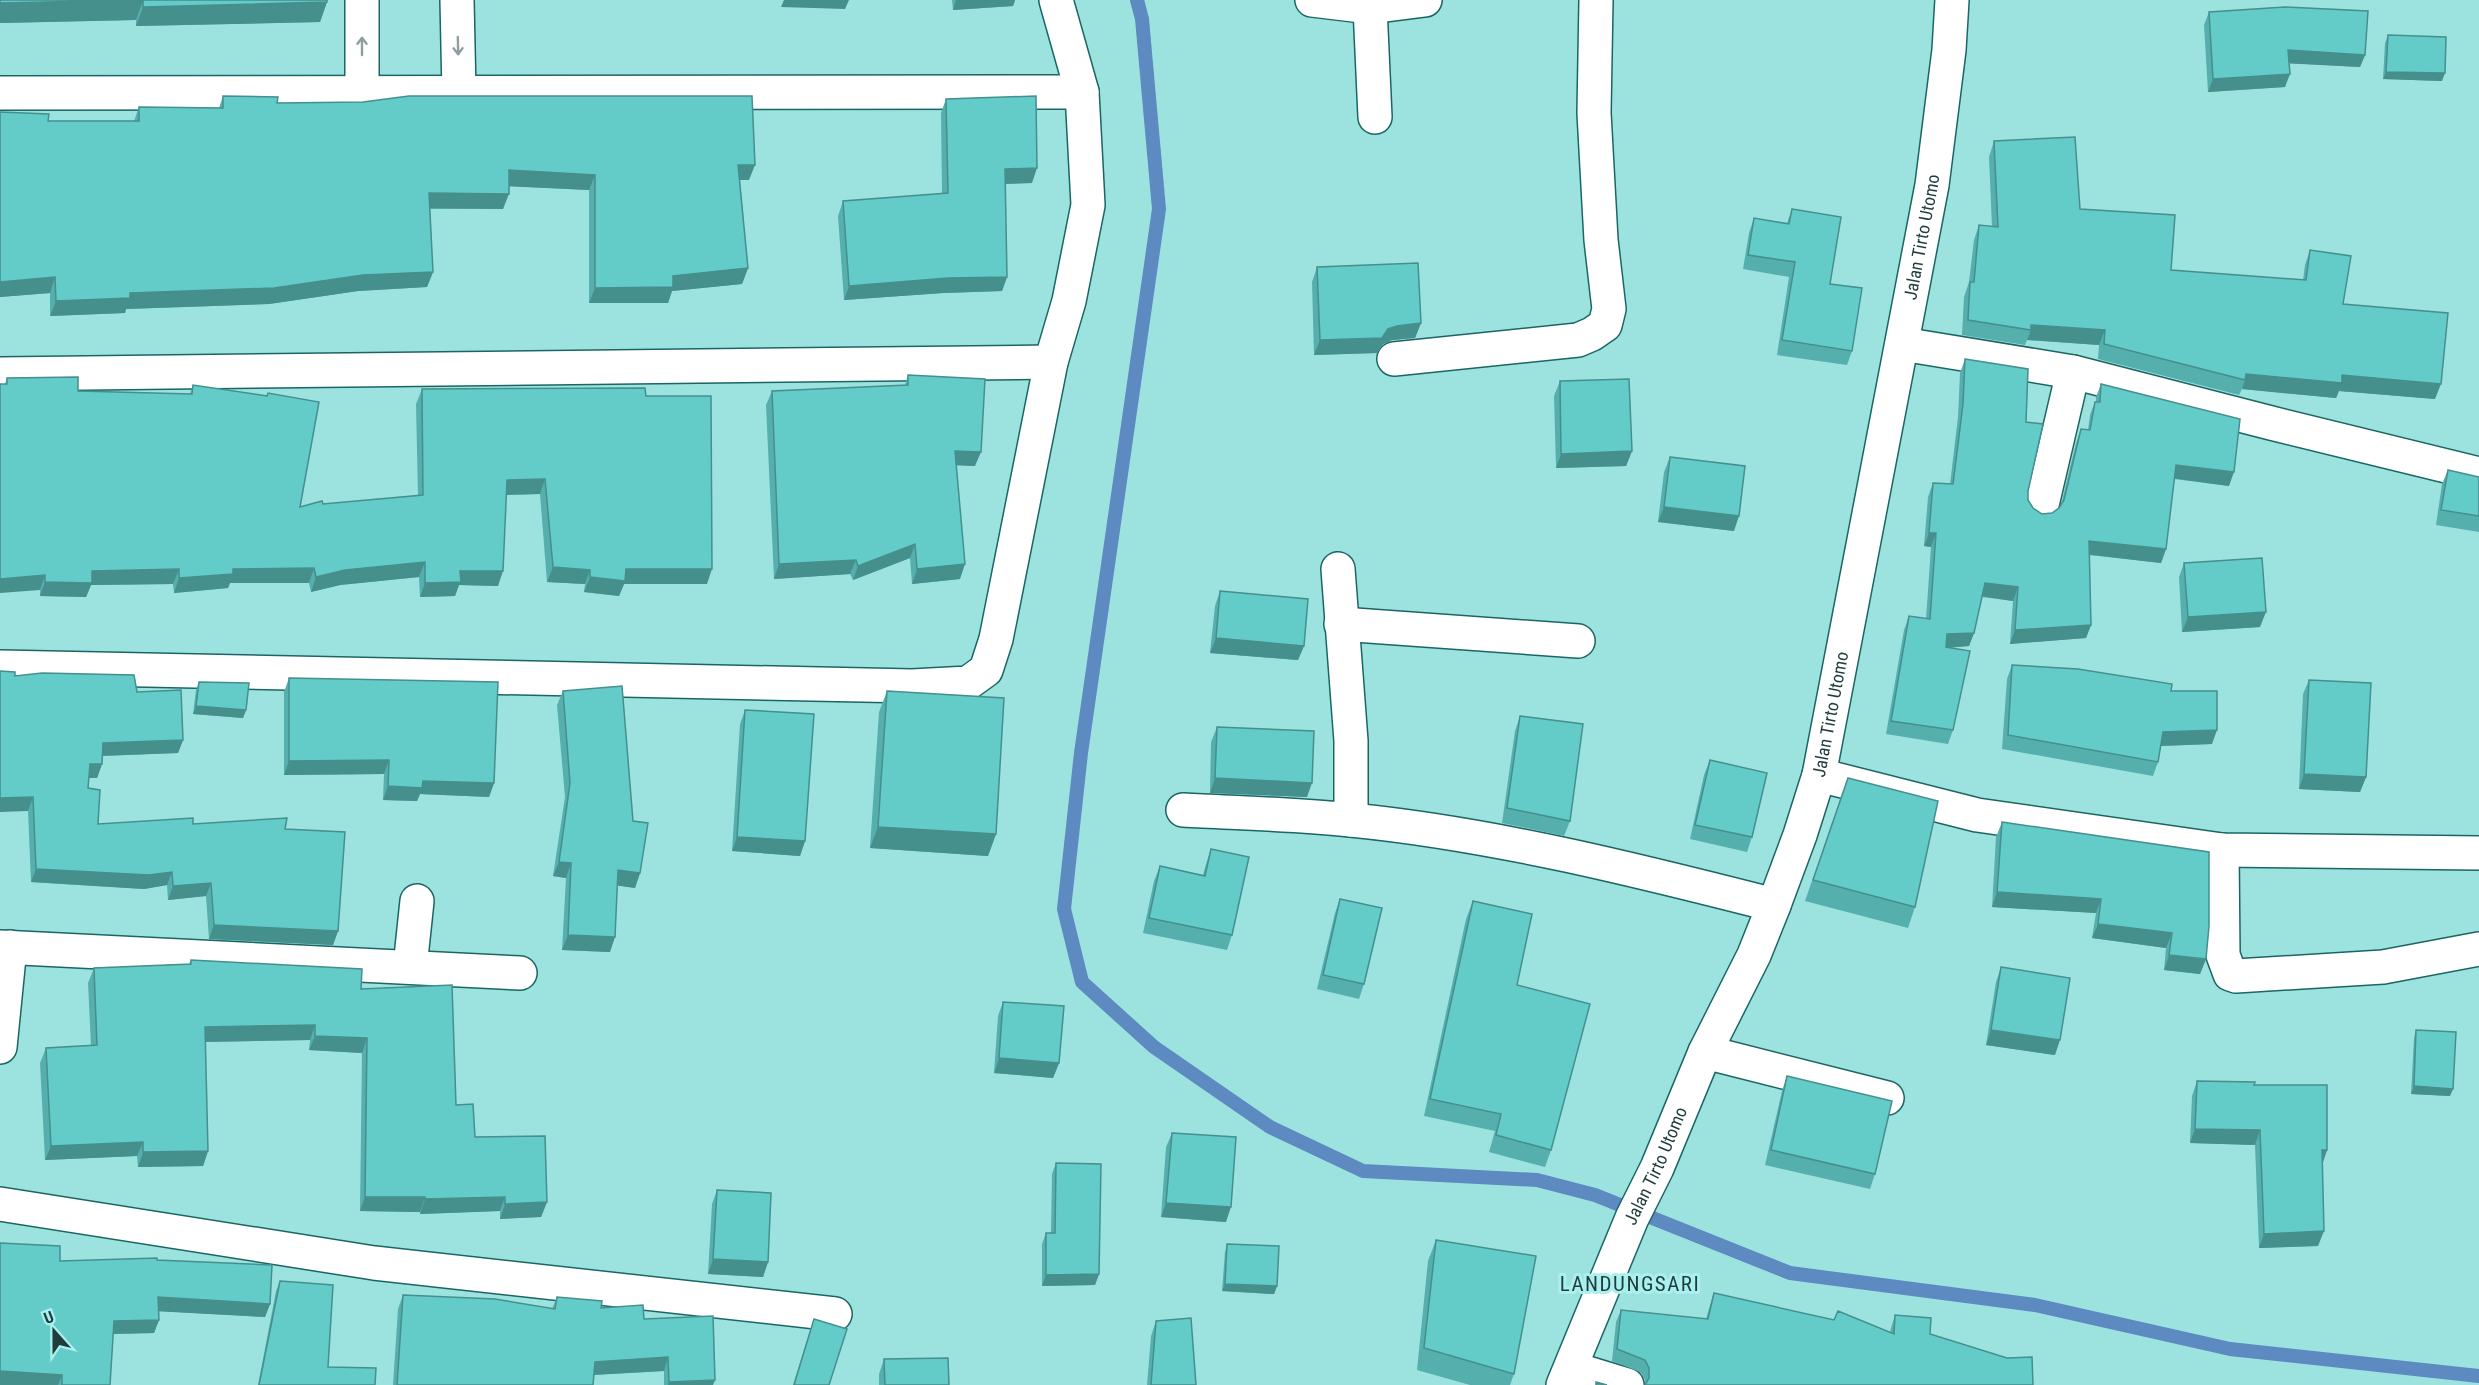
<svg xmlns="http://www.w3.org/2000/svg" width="2479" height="1385" font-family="'Roboto Condensed',sans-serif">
  <rect width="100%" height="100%" fill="#9ce3e0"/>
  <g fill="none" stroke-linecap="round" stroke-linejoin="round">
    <!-- stream -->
    <path stroke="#5c8ac1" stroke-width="14" d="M1137,0L1142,19L1159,209L1081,753L1064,909L1082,982L1154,1047L1270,1127L1363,1171L1537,1180L1595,1195L1790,1273L2035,1305L2230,1349L2479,1376"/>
    <defs>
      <g id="minor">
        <path d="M362,0V92"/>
        <path d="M457,0L459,93"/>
        <path d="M1312,0L1370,7L1425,0"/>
        <path d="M1370,7L1375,117"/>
        <path d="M0,93L1082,92"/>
        <path d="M1902,344L2073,372L2271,423L2479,474"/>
        <path d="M1394,359L1578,340L1592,334L1605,325L1609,309L1601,240L1594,113L1596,0"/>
        <path d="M0,374L1051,362"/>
        <path d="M2041,509L2073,372"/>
        <path d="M1338,569L1351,741V820"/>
        <path d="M1341,624L1578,641"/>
        <path d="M0,667L912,686L968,683L986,670L996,639L1051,362L1069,301L1088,205L1082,92L1056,0"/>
        <path d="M1819,775L1977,815L2222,850L2479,853"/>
        <path d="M1183,810C1239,813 1295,814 1351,820C1493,834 1637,870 1774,905"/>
        <path d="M2222,850L2223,955L2230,974L2236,976L2383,967L2479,949"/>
        <path d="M0,947L520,973"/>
        <path d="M410,967L417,901"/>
        <path d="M0,1047L10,947"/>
        <path d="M1705,1052L1887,1098"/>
        <path d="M0,1204L374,1263L835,1314"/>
        <path d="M1571,1368L1627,1385"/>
        <path id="s1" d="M1563,1385L1632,1218L1657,1168L1705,1052L1754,955L1774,905L1800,835L1819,775L1932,185L1949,50L1952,0"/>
      </g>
    </defs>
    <!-- minor casing -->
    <use href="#minor" stroke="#1a6664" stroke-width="36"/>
    <!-- minor -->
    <use href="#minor" stroke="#fff" stroke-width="33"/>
  </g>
  <!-- wall -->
  <path fill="#55afad" d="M0,0L327,2L320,22L136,26V20L0,23Z
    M952,0H1015L1013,6L953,10Z
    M2209,12L2365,55L2360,67L2289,63L2285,87L2208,92L2204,25Z
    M2388,35L2442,81L2383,79L2385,43Z
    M223,96L277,103L749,180H740L748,268L742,284L672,291L668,303H589V190L509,186L503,209H430L433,272L427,287L358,291L269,304L126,309L125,313L50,316V293L0,297V112L48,121H134L139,107L219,108Z
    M946,99L1032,183L1005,184L1007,277L1002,291L943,293L844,300L838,216L843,201L942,194L941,113Z
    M1994,141L2080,209L2171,270L2303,280L2305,265L2310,250L2343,304L2435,399L2339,391L2336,398L2242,389L2239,395L2098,359L2099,345L2027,340L2025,345L1962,335L1964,297L1969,282L1974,240L1979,225L1992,227L1989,157Z
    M1792,209L1830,284L1852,351L1847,365L1777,355L1789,277L1743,269L1749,233L1754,218L1787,223Z
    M1317,267L1421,323L1415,338L1392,340L1383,344L1377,353L1314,355L1312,282Z
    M1965,359L2026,422L2028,500L2033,508L2042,514L2052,513L2059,508L2061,505L2076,443L2081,429L2088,430L2090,415L2095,402H2096V397L2101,384L2229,486L2174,479L2166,549L2161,563L2089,555L2091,625L2086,638L2010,644L2013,601L1982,597L1974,633L1969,646L1948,648L1953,730L1948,744L1886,734L1904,630L1909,616L1926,619L1931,547L1924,546L1928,497L1933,483L1950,484L1958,417L1960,373Z
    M908,375L975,466L956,465L960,579L912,584L910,558L853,580L850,574L774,579L766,405L772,391L905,385Z
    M7,378L78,391L190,394L193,385L300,507L418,496L416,404L422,389L646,396L707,584H624L619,596L584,592L585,584L547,582L540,494L506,495L498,586L459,585L455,596L420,597L419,577L340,585L311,592L309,583H230L228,588L174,593L173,584L91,585L86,597L40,596V590L5,384Z
    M1560,381L1632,451L1626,466L1556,468L1554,396Z
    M1670,457L1734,531L1658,522L1664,472Z
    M2448,470L2479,477V532L2436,525L2442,484Z
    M2184,563L2260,627L2182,632L2179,577Z
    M1220,591L1304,646L1298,660L1210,653L1215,606Z
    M2012,665L2171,691L2212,744L2161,746L2158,762L2153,776L2002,749L2007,679Z
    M15,676L137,692L183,740L178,753L102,756V764L97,778H89L88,788L98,824H193L285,829L338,931L333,945L209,939L206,896L168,900L167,885L144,889L31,882L28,811Z
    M289,678L494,783L489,797L420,794L417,801L383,800L384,774L284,775V692Z
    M2309,680L2366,777L2360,792L2299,789L2303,694Z
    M199,682L246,710L243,718L193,714L196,690Z
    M563,691L633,821L640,873L635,888L617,885L610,952L562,950L566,878L553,876L565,797L557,705Z
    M887,691L996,834L988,856L870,848L879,712Z
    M745,710L805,841L800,856L732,851L740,724Z
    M1520,716L1570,821L1564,836L1502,823L1515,731Z
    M1217,727L1307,797L1210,793L1211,742Z
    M1710,760L1752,837L1747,852L1690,839L1704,775Z
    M1840,800L1915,907L1908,928L1805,901Z
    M2002,822L2209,852L2206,959L2200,974L2164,970L2166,948L2092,938L2096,913L1992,907L1996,837Z
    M1211,849L1232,935L1227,950L1143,933L1154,881L1160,866L1203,875L1206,864Z
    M1340,899L1364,984L1359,999L1317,989L1335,913Z
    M1473,901L1517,985L1551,1150L1545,1167L1489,1152L1495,1131L1424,1116L1466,919Z
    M191,960L361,989L456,1105L475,1137L547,1202L541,1217L500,1219V1211L420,1214V1212L360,1211L362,1053L309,1050L310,1040L205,1042L208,1151L203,1166L138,1167L137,1156L45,1160L40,1063L46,1048L91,1046L88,983L94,968L189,964Z
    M2001,967L2055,1055L1986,1045L1996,982Z
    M1003,1002L1059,1063L1053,1078L994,1073L998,1016Z
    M2416,1030L2450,1096L2411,1094L2414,1038Z
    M1787,1076L1875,1174L1870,1189L1765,1165L1782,1091Z
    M2197,1081L2254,1085L2327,1150L2322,1165L2318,1246L2259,1248L2255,1145L2190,1143L2192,1096Z
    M1172,1133L1226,1222L1161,1217L1166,1147Z
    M1056,1163L1099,1274L1095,1285L1042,1286V1244L1046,1233H1051L1052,1174Z
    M717,1190L768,1262L763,1277L708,1274L712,1204Z
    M1436,1240L1514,1374L1510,1385H1470L1417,1370L1428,1261Z
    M1227,1244L1277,1286L1274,1294L1222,1291L1225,1252Z
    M157,1260L270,1304L265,1317L159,1311V1320L154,1333L113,1334L110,1385H0L60,1261Z
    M280,1281L328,1367L375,1385H258L276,1291Z
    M1714,1293L1890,1333L1891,1328L1895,1315L1930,1334L1645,1385V1380L1640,1372L1612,1361L1616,1322L1621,1310L1706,1319L1710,1305Z
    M403,1295L552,1309L557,1297L644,1319L713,1385H664V1371L594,1375L593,1385H393L398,1309Z
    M814,1319L829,1385H793L809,1334Z
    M1156,1321L1196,1385H1147L1151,1336Z
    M884,1359L949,1385H879V1374Z"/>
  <!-- shaded-wall -->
  <path fill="#458f8d" d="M143,0L136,20L0,23V3Z
    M784,0H849L845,9L781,7Z
    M956,0H1015L1013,6L953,10Z
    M327,2L320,22L136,26L143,7Z
    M2288,50L2365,55L2360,67L2283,63Z
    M2386,72L2445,73L2442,81L2383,79Z
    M2290,74L2285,87L2208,92L2213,79Z
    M738,165H755L749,180H733Z
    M1037,168L1032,183L999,184L1005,169Z
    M509,170L595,175L589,190L504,186Z
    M429,193L509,194L503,209L423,208Z
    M748,268L742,284L672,291L668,303H589L595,288L673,276Z
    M433,272L427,287L358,291L269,304L126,309L125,313L50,316L56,301L130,293L363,275Z
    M55,277L50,293L0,297V282Z
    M1007,277L1002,291L943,293L844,300L849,286L948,278Z
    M1421,323L1415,338L1392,340L1383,344L1377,353L1314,355L1320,340L1388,329L1397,326Z
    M2031,325L2105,330L2099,345L2027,340L2031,330Z
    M2246,374L2342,375L2441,384L2435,399L2339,391L2336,398L2242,389L2245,380Z
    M955,451L981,452L975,466L949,465Z
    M1632,451L1626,466L1556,468L1561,454Z
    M2176,465L2234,472L2229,486L2171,478Z
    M545,479L540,494L502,495L507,480Z
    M1664,507L1739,516L1734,531L1658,522Z
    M1929,533H1936L1931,547L1924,546Z
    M2089,541L2166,549L2161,563L2084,554Z
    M915,544L910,558L853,580L858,566Z
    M856,560L850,574L774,579L779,564Z
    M425,562L419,577L340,585L311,592L316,577L345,570Z
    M965,564L960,579L912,584L917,569Z
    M553,567L590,570L585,584L547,582Z
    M314,568L309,583H230L228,588L174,593L179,578L233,569Z
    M179,569L173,584L91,585L86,597L40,596L45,582L92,571Z
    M626,569H712L707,584H624L619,596L584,592L590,577Z
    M460,571H503L498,586L459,585L455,596L420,597L425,583Z
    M45,575L40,590L0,593V579Z
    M1985,583L2018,587L2013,601L1980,596Z
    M2266,612L2260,627L2182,632L2188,617Z
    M2091,625L2086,638L2010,644L2015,630Z
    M1974,633L1969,646L1942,648L1947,634Z
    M1216,638L1304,646L1298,660L1210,653Z
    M196,706L246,710L243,718L193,714Z
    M2217,730L2212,744L2158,746L2163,732Z
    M183,740L178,753L98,756L103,743Z
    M389,760L384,774L284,775L289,761Z
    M90,764H102L97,778H85Z
    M2304,774L2366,777L2360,792L2299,789Z
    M1215,778L1312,783L1307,797L1210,793Z
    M423,781L494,783L489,797L420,794L417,801L383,800L388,786Z
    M33,797L28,811L0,812V798Z
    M878,827L996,834L988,856L870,848Z
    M737,837L805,841L800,856L732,851Z
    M559,862L571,863L566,878L553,876Z
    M36,869L172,872L167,885L144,889L31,882Z
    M618,870L640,873L635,888L613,885Z
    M211,883L206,896L168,900L173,886Z
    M1997,892L2101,899L2096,913L1992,907Z
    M2098,924L2172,933L2166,948L2092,938Z
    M214,925L338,931L333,945L209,939Z
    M568,935L615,937L610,952L562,950Z
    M2169,955L2206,959L2200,974L2164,970Z
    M315,1025L310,1040L199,1042L205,1027Z
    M1991,1030L2060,1040L2055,1055L1986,1045Z
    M315,1036L367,1038L362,1053L309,1050Z
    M999,1058L1059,1063L1053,1078L994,1073Z
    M2414,1086L2453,1089L2450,1096L2411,1094Z
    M2195,1129L2260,1130L2255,1145L2190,1143Z
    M143,1142L137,1156L45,1160L51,1146Z
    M2322,1150H2327L2322,1165Z
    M208,1151L203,1166L138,1167L143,1152Z
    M365,1197H425L420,1212L360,1211Z
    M505,1197L500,1211L420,1214L425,1199Z
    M547,1202L541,1217L500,1219L505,1204Z
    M1166,1203L1231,1207L1226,1222L1161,1217Z
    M2324,1231L2318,1246L2259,1248L2264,1234Z
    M713,1259L768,1262L763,1277L708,1274Z
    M1099,1274L1095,1285L1042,1286L1046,1275Z
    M1225,1284L1277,1286L1274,1294L1222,1291Z
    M158,1297L270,1304L265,1317L153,1311Z
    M159,1320L154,1333L109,1334L114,1321Z
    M668,1357L664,1371L590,1375L595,1362Z
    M0,1371L62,1375L58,1385H0Z
    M715,1380L713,1385H668L669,1382Z"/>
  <!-- building -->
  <path fill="#63ccc9" stroke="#458f8d" stroke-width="1.5" d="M0,0H327V2L143,7V0L0,3Z
    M2285,7L2368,11L2365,55L2288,50L2290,74L2213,79L2209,12Z
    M2388,35L2446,37L2445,73L2386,72Z
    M223,96L278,97L277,103L363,102L409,96H752L755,165H738L748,268L673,276V287L595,288V175L509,170V194L429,193L433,272L363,275L274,288L130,293V298L56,301L55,277L0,282V112L49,114L48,121H139V107L223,108Z
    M1036,96L1037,168L1005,169L1007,277L948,278L849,286L843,201L948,193L946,99Z
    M2075,137L2080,209L2175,215L2171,270L2306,280L2310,250L2351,256L2343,304L2448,313L2441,384L2342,375V383L2246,374L2245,380L2104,344L2105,330L2031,325V330L1968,320L1970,282H1974L1979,225L1998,227L1994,141Z
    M1792,209L1841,217L1830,284L1862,288L1852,351L1782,340L1795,262L1748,255L1754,218L1789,224Z
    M1418,263L1421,323L1397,326L1388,329L1382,338L1320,340L1317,267Z
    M1965,359L2028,369L2026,422L2043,424L2028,491V500L2033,508L2042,514L2052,513L2059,508L2064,500L2081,429L2090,430L2095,402H2100L2101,384L2240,419L2234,472L2176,465L2166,549L2089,541L2091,625L2015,630L2018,587L1985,583L1974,633L1947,634L1946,647L1970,651L1953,730L1891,721L1909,616L1930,619L1936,533H1929L1933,483L1953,484L1963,404Z
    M908,375L985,379L981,452L955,451L965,564L917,569L915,544L858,566L856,560L779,564L772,391L908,385Z
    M78,377V391L192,394L193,385L267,396L268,393L319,402L300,507L322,501L323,504L423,495L422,389L645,388L646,396H711L712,569H626L625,581L590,577V570L553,567L545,479L507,480L503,571H460L461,582L425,583V562L345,570L316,577L314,568L233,569V574L179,578V569L92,571V583L45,582V575L0,579V384H7V378Z
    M1629,379L1632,451L1561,454L1560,381Z
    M1670,457L1745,466L1739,516L1664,507Z
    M2448,470L2479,477V516L2441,510Z
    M2262,558L2266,612L2188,617L2184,563Z
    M1220,591L1308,599L1304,646L1216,638Z
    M2012,665L2078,669L2172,684L2171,691H2217V730L2163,732L2158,762L2008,735Z
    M0,671L15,672V676L42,673L134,675L137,692L181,690L183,740L103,743L102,764H90L88,788L100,790L98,824L193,818V824L287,818L285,829L345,832L338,931L214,925L211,883L173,886L172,872L149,875L36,869L33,797L0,798Z
    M289,678L498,682L494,783L423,781L422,788L388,786L389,760L289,761Z
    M2309,680L2371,683L2366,777L2304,774Z
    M199,682L249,683L246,710L196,706Z
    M622,686L633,821L648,823L640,873L618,870L615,937L568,935L571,863L559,862L570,783L563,691Z
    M887,691L1004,698L996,834L878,827Z
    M745,710L814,714L805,841L737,837Z
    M1520,716L1583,724L1570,821L1507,808Z
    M1217,727L1314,731L1312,783L1215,778Z
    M1710,760L1767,773L1752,837L1695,825Z
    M1848,778L1938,801L1915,907L1813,880Z
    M2002,822L2209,852V926L2206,959L2169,955L2172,933L2098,924L2101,899L1997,892Z
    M1211,849L1249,857L1232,935L1149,918L1160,866L1205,876Z
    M1340,899L1382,908L1364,984L1323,975Z
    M1473,901L1532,914L1517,985L1590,1004L1551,1150L1496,1135L1501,1114L1430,1099Z
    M191,960L362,969L361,989L452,985L456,1105L473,1104L475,1137L545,1136L547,1202L505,1204V1197L425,1199V1197H365L367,1038L315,1036V1025L205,1027L208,1151L143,1152V1142L51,1146L46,1048L97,1045L94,968L191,964Z
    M2001,967L2070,978L2060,1040L1991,1030Z
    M1003,1002L1064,1006L1059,1063L999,1058Z
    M2416,1030L2456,1032L2453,1089L2414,1086Z
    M1787,1076L1892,1101L1875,1174L1771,1150Z
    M2197,1081L2255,1082L2254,1085H2327V1150H2322L2324,1231L2264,1234L2260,1130L2195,1129Z
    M1172,1133L1236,1137L1231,1207L1166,1203Z
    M1056,1163L1101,1164L1099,1274L1046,1275V1233H1055Z
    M717,1190L771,1193L768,1262L713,1259Z
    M1436,1240L1536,1256L1514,1374L1424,1348Z
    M0,1243L60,1246V1261L157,1258V1260L272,1265L270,1304L158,1297L159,1320L114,1321L110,1385H62V1375L0,1371Z
    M1227,1244L1279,1246L1277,1286L1225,1284Z
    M280,1281L333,1285L328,1367L376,1368L375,1385H259Z
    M1714,1293L1834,1320L1838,1311L1894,1334L1895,1315L1931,1318L1930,1334L2007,1358L2032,1357L2033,1385H1645L1649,1378V1368L1645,1360L1617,1349L1621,1310L1708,1319Z
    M403,1295L495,1299L555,1309L557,1297L602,1301L601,1308L643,1305L644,1319L713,1316L715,1380L669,1382L668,1357L595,1362L593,1385H397Z
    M1191,1318L1196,1385H1151L1156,1321Z
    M814,1319L847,1329L829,1385H794Z
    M948,1358L949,1385H885L884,1359Z
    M1596,1382L1607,1385H1596Z"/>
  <!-- one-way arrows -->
  <defs><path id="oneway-shaft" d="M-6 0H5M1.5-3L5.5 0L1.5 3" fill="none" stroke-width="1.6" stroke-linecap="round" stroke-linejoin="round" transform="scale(1.5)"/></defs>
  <g stroke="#8f9e9e">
    <use href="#oneway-shaft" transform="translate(362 46) rotate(-90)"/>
    <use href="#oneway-shaft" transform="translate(458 46) rotate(89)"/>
  </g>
  <g text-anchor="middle" stroke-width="6" stroke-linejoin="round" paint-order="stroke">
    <!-- street labels -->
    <g font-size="18" fill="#1f3d3c" stroke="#a9f0ee">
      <text dy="6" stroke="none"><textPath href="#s1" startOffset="1210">Jalan Tirto Utomo</textPath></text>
      <text dy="6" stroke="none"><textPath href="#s1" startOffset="724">Jalan Tirto Utomo</textPath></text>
      <text dy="6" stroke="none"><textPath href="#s1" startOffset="238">Jalan Tirto Utomo</textPath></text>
    </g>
    <!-- quarter labels -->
    <g font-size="21" letter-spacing="1.5" fill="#1f3d3c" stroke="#a9f0ee">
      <text x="1630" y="1291">LANDUNGSARI</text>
    </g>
  </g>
  <!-- north arrow -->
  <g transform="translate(54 1331) rotate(339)" stroke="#a9f0ee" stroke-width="4.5" paint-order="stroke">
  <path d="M0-4.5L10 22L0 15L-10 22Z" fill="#1f3d3c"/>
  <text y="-9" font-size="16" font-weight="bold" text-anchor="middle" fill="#1f3d3c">U</text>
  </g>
</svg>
